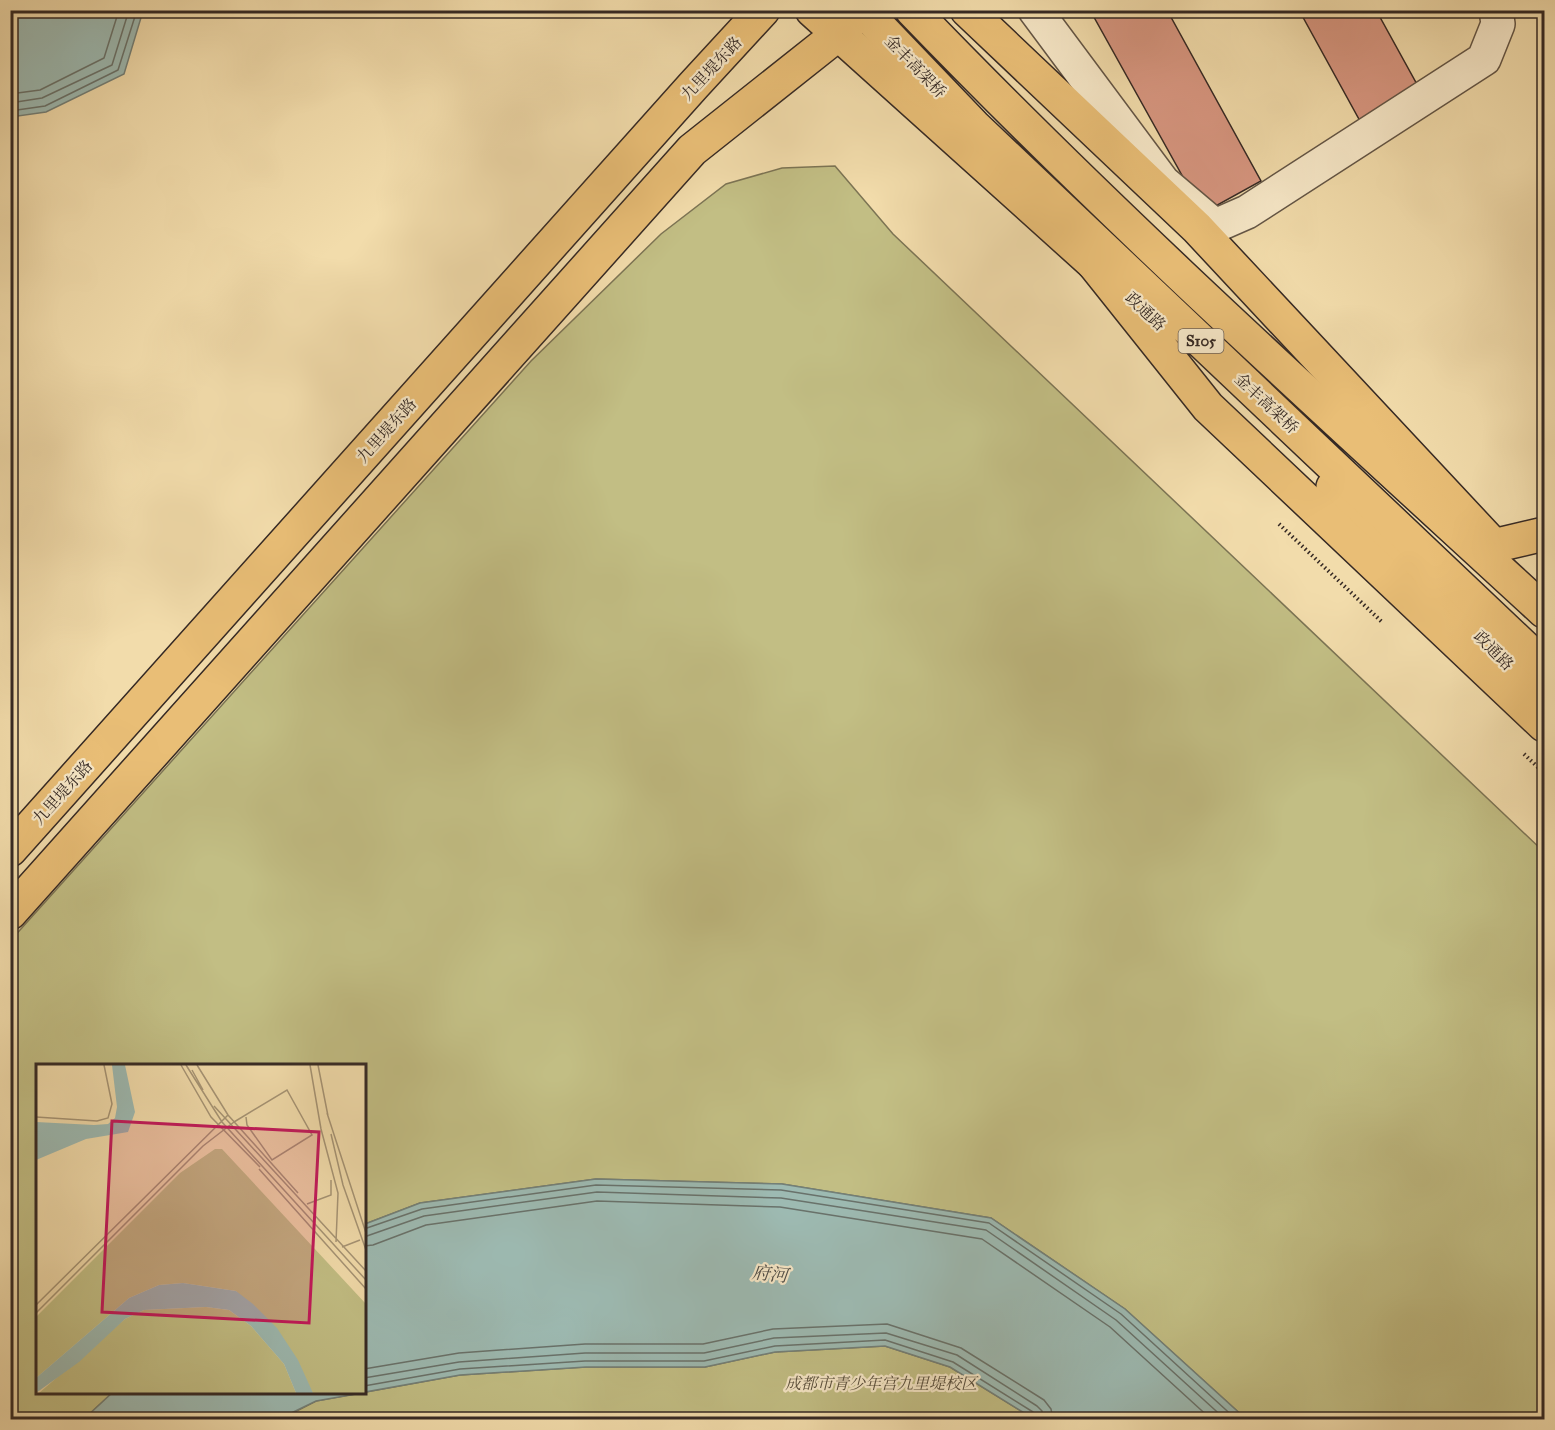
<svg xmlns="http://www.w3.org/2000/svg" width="1555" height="1430" font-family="'IM FELL Great Primer','Noto Serif SC',serif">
  <rect width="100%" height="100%" fill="#f2dcab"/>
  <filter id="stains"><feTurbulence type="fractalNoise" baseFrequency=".00333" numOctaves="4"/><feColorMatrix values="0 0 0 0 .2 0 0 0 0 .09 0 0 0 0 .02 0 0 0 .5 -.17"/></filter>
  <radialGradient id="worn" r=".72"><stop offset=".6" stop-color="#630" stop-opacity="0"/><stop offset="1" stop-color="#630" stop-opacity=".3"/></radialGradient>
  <!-- green -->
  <path fill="#c2be84" stroke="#7c7454" stroke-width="1.5" d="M835,166L893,234L1544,852V1419H1246L1125,1309L991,1218L782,1184L596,1179L420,1203L365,1224L364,1066H38V1392L112,1393L84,1419L11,1420V940L531,361L661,234L726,184L782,168Z
    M885,1346L950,1367L1034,1419L279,1420L316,1401L460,1375L586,1367H705L775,1352Z"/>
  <!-- water -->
  <path fill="#9dbab2" stroke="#738079" stroke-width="1.5" d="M10,11L11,10L143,11L124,74L46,112L11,117Z
    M596,1179L782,1184L991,1218L1125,1309L1246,1419H1034L950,1367L885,1346L775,1352L705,1367H586L460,1375L365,1392V1224L420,1203Z
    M112,1393V1392L362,1393L316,1401L279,1419H84Z"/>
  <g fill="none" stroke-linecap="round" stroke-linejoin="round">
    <!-- shore -->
    <path stroke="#69726b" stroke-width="1.5" d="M10,94L40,90L104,58L119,10
      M10,103L42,98L112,65L129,10
      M10,111L45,106L118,70L137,10
      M364,1229L422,1209L596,1185L781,1190L989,1223L1121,1314L1237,1420
      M364,1237L424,1216L597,1192L781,1198L986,1230L1116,1320L1226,1420
      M364,1246L373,1245L426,1225L597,1201L780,1207L982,1239L1110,1327L1212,1420
      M364,1369L459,1353L585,1344H703L773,1329L887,1324L961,1348L1044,1400L1051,1409L1053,1420
      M364,1378L459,1362L585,1353H704L774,1338L886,1333L957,1355L1037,1406L1042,1411L1043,1420
      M364,1386L460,1369L585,1361H704L775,1346L885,1340L953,1362L1033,1412L1036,1420"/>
  </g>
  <!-- building -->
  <path fill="#d79680" stroke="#352924" stroke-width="1.5" d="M1090,10H1167L1261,181L1203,213Z
    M1299,10H1376L1419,88L1360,121Z"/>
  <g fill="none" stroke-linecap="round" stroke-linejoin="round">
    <defs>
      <path id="minor" d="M1035,10L1163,182L1215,226L1247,212L1484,59L1498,24L1496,10"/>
      <path id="major" d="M812,10L1112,280
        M967,10L1197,228L1496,548
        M1333,487L1544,700
        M1493,546L1544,534
        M10,850L693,86L763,10
        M10,913L692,150L837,35L861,10"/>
      <path id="highway" d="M863,10L974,126L1544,666
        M912,10C1114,220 1330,414 1544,611
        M1090,259L1208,407L1544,725"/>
    </defs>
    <!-- minor casing -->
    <use href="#minor" stroke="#645646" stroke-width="36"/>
    <!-- major casing -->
    <use href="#major" stroke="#352924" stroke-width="36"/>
    <!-- highway casing -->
    <use href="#highway" stroke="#352924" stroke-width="36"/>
    <!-- path -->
    <path stroke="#352924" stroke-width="4" stroke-dasharray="1.5 3" stroke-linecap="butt" d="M1279,524L1382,622
      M1524,754L1544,773"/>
    <!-- minor -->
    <use href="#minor" stroke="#f7e8c8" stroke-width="33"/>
    <!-- major -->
    <use href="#major" stroke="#e9be76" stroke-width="33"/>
    <!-- highway -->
    <use href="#highway" stroke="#e9be76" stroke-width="33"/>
  </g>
  <g text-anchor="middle" stroke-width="4.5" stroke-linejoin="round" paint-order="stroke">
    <!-- shield labels -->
    <rect fill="#f7e8c8" stroke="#6f6255" stroke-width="1.5" x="1178.5" y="329" width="45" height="24" rx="4.5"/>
    <g font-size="15" font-weight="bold" fill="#352924">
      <text x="1201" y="346">S105</text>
    </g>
    <!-- street labels -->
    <g font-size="16" fill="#352924" stroke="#f7e8c8">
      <text transform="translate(916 66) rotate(46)" y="6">金丰高架桥</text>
      <text transform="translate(711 68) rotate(-47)" y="6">九里堤东路</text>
      <text transform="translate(1146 311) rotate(43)" y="6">政通路</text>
      <text transform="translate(1267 403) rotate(43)" y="6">金丰高架桥</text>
      <text transform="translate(386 430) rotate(-48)" y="6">九里堤东路</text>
      <text transform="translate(1494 650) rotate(45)" y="6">政通路</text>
      <text transform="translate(62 792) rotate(-48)" y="6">九里堤东路</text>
    </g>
    <!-- park labels -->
    <g font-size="16" font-style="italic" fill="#584e3c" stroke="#f7e8c8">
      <text x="881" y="1389">成都市青少年宫九里堤校区</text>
    </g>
    <!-- water labels -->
    <g font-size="18" font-style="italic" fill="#4f4d48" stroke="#f7e8c8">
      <text transform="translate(770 1274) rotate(6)" y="6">府河</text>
    </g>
  </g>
  <!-- overview -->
  <g transform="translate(36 1064)">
    <rect width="330" height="330" fill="#f2dcab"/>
    <path d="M179,85H186L330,240V329H277L200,227L147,219L123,221L93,234L0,314V253L144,109ZM170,243L193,246L215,262L248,300L260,329H3L89,255L108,246Z" fill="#c2be84"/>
    <path d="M76,1H89L99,48L92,68L50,75L0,96V58L58,61L72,60L79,54L81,43ZM147,219L200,227L217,240L241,264L262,296L277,329H260L248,300L215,262L193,246L170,243L108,246L89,255L43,298L0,329V314L93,234L123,221Z" fill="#9dbab2"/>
    <path fill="none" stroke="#a69475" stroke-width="1.5" d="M145,1L175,53L224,103M150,1L186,58L330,216M161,1L192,51L262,129M274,1L285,65L302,129L300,178M282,1L292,52M156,6L167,26M178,42L330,207M291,49L330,169M0,53L61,57L72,54L76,40L68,1M198,58L251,26L276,71L236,96L211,61L210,53M295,70L307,121L330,186M223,105L330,225M271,140L295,131V116M306,183L324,176M0,241L192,51M0,249L167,82L198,58"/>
    <path fill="#c2185b" fill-opacity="0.15" stroke="#c2185b" stroke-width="3" d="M76,57L283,68L273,259L66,248Z"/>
    <rect width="330" height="330" fill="none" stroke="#352924" stroke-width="3"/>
  </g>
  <!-- margin -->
  <rect width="1555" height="1430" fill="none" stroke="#f2dcab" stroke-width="36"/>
  <rect x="12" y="12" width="1531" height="1406" fill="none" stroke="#352924" stroke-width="3"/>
  <rect x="18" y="18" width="1519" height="1394" fill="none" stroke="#352924" stroke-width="1.5"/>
  <rect width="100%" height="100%" filter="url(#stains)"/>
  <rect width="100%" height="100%" fill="url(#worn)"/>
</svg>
